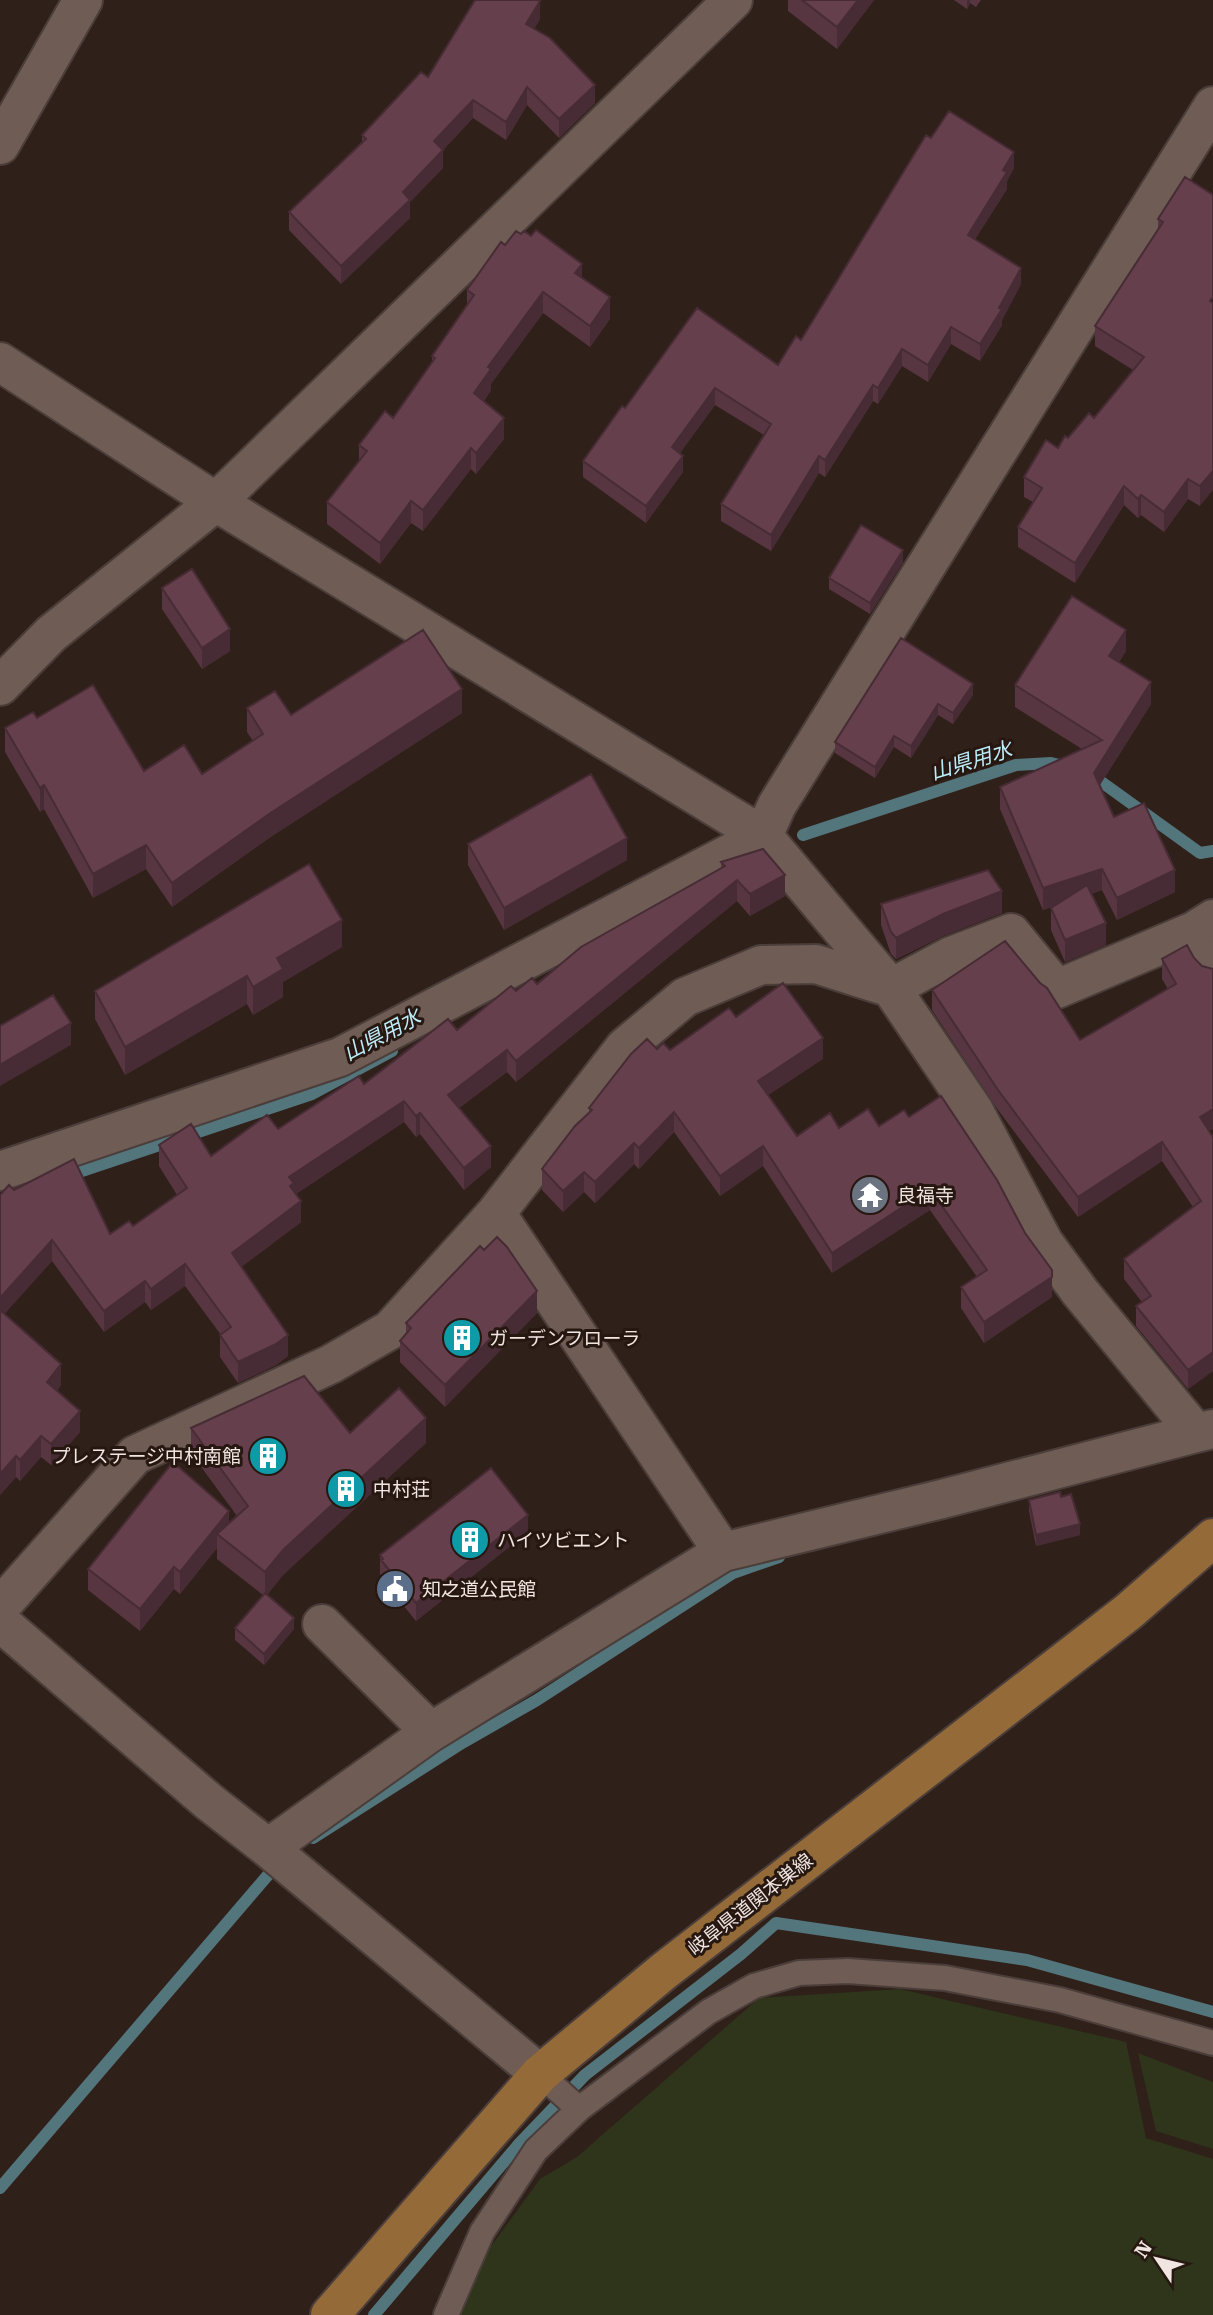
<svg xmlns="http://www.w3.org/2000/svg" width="1213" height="2315" font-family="'Roboto Serif','Noto Sans JP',serif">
  <rect width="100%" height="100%" fill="#30201a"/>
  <!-- green -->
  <path fill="#2e351a" d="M900,1989L1126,2042L1146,2138L1213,2159V2315H441L540,2179L577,2157L759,1998Z
    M1138,2053L1213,2082V2149L1156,2131Z"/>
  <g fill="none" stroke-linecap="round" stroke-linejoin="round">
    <!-- stream -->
    <path stroke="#53757c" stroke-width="12" d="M1089,773L1200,853L1213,851
      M803,835L1016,765L1051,763L1068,767
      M67,1176L312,1094L392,1051
      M313,1838L462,1743L537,1700L733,1573L779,1557
      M0,2188L268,1875
      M374,2315L519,2144L585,2075L741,1954L776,1923L1027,1960L1213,2012"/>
    <defs>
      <path id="service" d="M540,2074L579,2109
        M446,2315L482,2232L536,2150L579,2109L708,2012L754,1986L799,1973L848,1971L945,1978L1060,2000L1213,2043"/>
      <path id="minor" d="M0,145L83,0
        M0,362L216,502L763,836L891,988L974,1111L1044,1243L1080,1292L1196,1433L1213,1429
        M0,686L51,634L216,502L733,0
        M1194,931L1213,967
        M0,1171L340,1057L763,836L777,805L1213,106
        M496,1213L723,1552
        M0,1607L135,1455L331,1364L390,1330L496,1213L625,1047L685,997L761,965L816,964L891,988L951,956L1011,933L1057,989L1194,931L1213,919
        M0,1622L208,1801L268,1848L540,2074
        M322,1624L431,1732
        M268,1848L431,1732L723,1552L942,1499L1196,1433"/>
      <path id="primary" d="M330,2315L540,2074L664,1971L1128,1612L1213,1538"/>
    </defs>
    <!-- service casing -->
    <use href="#service" stroke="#4b3e3a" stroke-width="28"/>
    <!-- minor casing -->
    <use href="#minor" stroke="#4b3e3a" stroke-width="42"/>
    <!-- primary casing -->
    <use href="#primary" stroke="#4b3e3a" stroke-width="42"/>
    <!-- service -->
    <use href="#service" stroke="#6e5c55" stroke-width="24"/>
    <!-- minor -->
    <use href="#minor" stroke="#6e5c55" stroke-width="38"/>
    <!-- primary -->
    <use href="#primary" stroke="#936a38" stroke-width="38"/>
  </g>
  <!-- wall -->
  <path fill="#573641" d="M788,0H874L837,49L788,11Z
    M954,0H981L976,7L970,3L967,9Z
    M540,19L534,29L595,103L559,138L527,105L506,140L473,118L443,150V168L410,202V218L341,284L289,230V212L362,143V135L428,77Z
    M931,138L1014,168L1007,181V189L975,239L1021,284L1002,320V325L980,361L951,344L928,382L902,366L878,404L873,401L825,477L819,473L771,551L721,521V504L764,435L715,405L680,453L683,472L646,523L583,477V461L625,408L778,365L801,340Z
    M1213,195L1200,506L1188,499L1164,532L1141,515L1138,518L1124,505L1075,583L1018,547V527L1033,502L1024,497V477L1058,448L1068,438L1094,418L1133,370L1095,346V326L1158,229V219Z
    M505,245L582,278L610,319L590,347L543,313L491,384V390L484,401L504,439L476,474L471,469L423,531L411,523L380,564L327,524V502L359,461V445L393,418L432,363V356L467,305V290Z
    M903,562L870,614L829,589V578Z
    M162,588L230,651L202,669L162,609Z
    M901,638L973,695L953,724L938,715L911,758L894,747L875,778L835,753V742Z
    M1126,651L1119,662L1151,704L1100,785L1114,817L1175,892L1117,920L1102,890L1091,894L1106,945L1065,962L1051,930V908L1055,906L1043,910L1000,809V787L1082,749L1015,707V685Z
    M247,708L291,715L462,713L269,838L172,907L146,869L93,898L44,809L40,812L5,752V728L37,718L144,771L202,774L253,741L247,732Z
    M468,844L627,860L504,930L468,865Z
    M721,862L785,896L750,916L737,901L516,1082L507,1072L459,1108L491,1167L464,1190L420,1134L416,1137L404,1122L296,1194L301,1222L241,1267L288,1356L276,1365L238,1383L220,1357V1335H221L185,1286L151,1310L145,1302L104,1332L52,1261L4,1314L61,1385L57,1391L80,1432L51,1465L41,1457L20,1481L16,1477L0,1495V1195L14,1190L110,1234L133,1226L177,1195L159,1166V1145L211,1156L278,1129L364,1084L457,1030L516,991L537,984L721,868Z
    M881,904L1002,913L943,936L896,959L891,954L881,925Z
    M342,947L283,982V997L253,1015L247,1004L125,1075L95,1019V991Z
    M1194,958L1202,966L1213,969V1129L1209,1131L1213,1137V1371L1188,1389L1136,1326V1306L1142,1302L1124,1279V1259L1193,1207L1162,1161L1078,1217L998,1110L932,1010V990L1080,1040L1168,989L1162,979V959Z
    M736,1017L823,1059L768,1095L797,1136L839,1128L879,1126L1052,1297L984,1343L961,1308V1287L977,1277L930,1210L832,1273L763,1166L720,1196L674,1132L639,1169L634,1164L595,1203L584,1192L563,1212L542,1190V1169L589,1112V1108L657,1049L670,1050Z
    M537,1313L445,1407L400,1362V1341L406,1334V1323Z
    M191,1428L350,1433L426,1443L283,1575L267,1595L294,1629L264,1665L235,1640V1628L263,1595L217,1559V1548L180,1594L174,1589L140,1631L88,1590V1569L229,1523L237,1516L191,1453Z
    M1061,1497L1080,1535L1036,1546L1029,1511V1500Z
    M528,1532L416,1621L381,1578L380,1573V1555Z"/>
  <!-- shaded-wall -->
  <path fill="#472c35" d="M858,0H874L837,49V27Z
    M967,0H970V3L967,9Z
    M540,1V19L526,42V24Z
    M595,85V103L559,138V119Z
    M527,87V105L506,140V122Z
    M473,100V118L443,150V168L410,202V218L341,284V266L403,192L434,141Z
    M1014,152V168L1007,181V189L968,251V235Z
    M582,264V285L575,273Z
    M1021,268V284L1002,320V325L980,361V344Z
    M543,292V313L491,384V390L474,414V393L488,367Z
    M610,297V319L590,347V326Z
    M951,327V344L928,382V365Z
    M902,349V366L878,404V388Z
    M873,385V401L825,477V460Z
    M715,388V405L672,464V447Z
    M504,418V439L476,474V453Z
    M471,448V469L423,531V510Z
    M683,456V472L646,523V506Z
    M819,456V473L771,551V535Z
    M1213,471V490L1200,506V486Z
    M1188,479V499L1164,532V512Z
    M1124,486V505L1075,583V563Z
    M1141,495V515L1138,518V499Z
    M411,501V523L380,564V543Z
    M903,550V562L870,614V603Z
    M230,629V651L202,669V648Z
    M1126,630V651L1109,678V656Z
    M1151,682V704L1094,794V773Z
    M973,684V695L953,724V713Z
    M462,689V713L269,838L172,907V883L269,814Z
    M938,704V715L911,758V746Z
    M894,736V747L875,778V767Z
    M44,785V809L40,812V788Z
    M627,838V860L504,930V908Z
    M146,845V869L93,898V874Z
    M1102,869V890L1043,910V888Z
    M1175,870V892L1117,920V898Z
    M785,875V896L750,916V894Z
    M737,880V901L516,1082V1061Z
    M1002,891V913L943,936L896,959V938L943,914Z
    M342,920V947L283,982V997L253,1015V987L277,958Z
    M1106,923V945L1065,962V940Z
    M247,976V1004L125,1075V1047Z
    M71,1023V1045L0,1086V1065Z
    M823,1038V1059L758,1101V1081Z
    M507,1050V1072L448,1116V1095Z
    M404,1101V1122L294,1195V1204L289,1177Z
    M1213,1109V1129L1200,1136V1117Z
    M674,1112V1132L639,1169V1148Z
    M420,1113V1134L416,1137V1116Z
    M1162,1142V1161L1078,1217V1197Z
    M634,1143V1164L595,1203V1182Z
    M491,1146V1167L464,1190V1168Z
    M763,1146V1166L720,1196V1176Z
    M584,1172V1192L563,1212V1191Z
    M930,1189V1210L832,1273V1253Z
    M301,1201V1222L232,1274V1253Z
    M52,1240V1261L0,1319V1298Z
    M185,1264V1286L151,1310V1289Z
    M1052,1277V1297L984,1343V1322Z
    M145,1281V1302L104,1332V1311Z
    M537,1291V1313L445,1407V1385Z
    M288,1335V1356L276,1365L238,1383V1362Z
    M1213,1352V1371L1188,1389V1370Z
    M61,1364V1385L47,1403V1382Z
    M80,1411V1432L51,1465V1444Z
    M426,1418V1443L283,1575L265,1597V1572L283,1550Z
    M41,1436V1457L20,1481V1460Z
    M16,1456V1477L0,1495V1474Z
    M229,1511V1533L217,1534V1548L180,1594V1572Z
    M528,1515V1532L416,1621V1603Z
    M1080,1524V1535L1036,1546V1535Z
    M174,1567V1589L140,1631V1609Z
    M294,1618V1629L264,1665V1654Z"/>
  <!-- building -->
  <path fill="#653f4c" stroke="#472c35" stroke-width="2" d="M475,0H538L540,1L526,24L550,38L595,85L559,119L527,87L506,122L473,100L434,141L443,150L403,192L410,200L341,266L289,212L366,139L362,135L421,72L428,77Z
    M802,0H858L837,27Z
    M949,111L1014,152L1003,170L1007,172L968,235L1021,268L999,308L1002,309L980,344L951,327L928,365L902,349L878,388L873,385L825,460L819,456L771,535L721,504L771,424L715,388L672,447L683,456L646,506L583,461L622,406L625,408L697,308L778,365L796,336L801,340L926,135L931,138Z
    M1185,177L1213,195V297L1210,301L1213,303V471L1200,486L1188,479L1164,512L1141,495L1138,499L1124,486L1075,563L1018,527L1042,488L1024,477L1046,440L1058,448L1065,436L1068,438L1089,413L1094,418L1144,357L1095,326L1163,222L1158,219Z
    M536,230L582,264L575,273L610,297L590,326L543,292L488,367L491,369L474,393L504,418L476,453L471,448L423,510L411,501L380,543L327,502L367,451L359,445L385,411L393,418L435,358L432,356L474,295L467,290L501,242L505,245L516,231L521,234L524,231L531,236Z
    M861,525L903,550L870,603L829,578Z
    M192,569L230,629L202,648L162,588Z
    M1072,596L1126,630L1109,656L1151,682L1094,773L1114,817L1144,803L1175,870L1117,898L1102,869L1043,888L1000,787L1102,740L1015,685Z
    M423,630L462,689L269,814L172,883L146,845L93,874L44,785L40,788L5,728L33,712L37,718L93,685L144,771L184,745L202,774L263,734L247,708L275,691L291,715Z
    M901,638L973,684L953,713L938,704L911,746L894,736L875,767L835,742Z
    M591,774L627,838L504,908L468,844Z
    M763,849L785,875L750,894L737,880L516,1061L507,1050L448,1095L491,1146L464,1168L420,1113L416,1116L404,1101L289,1177L294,1183L290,1186L301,1201L232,1253L288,1335L276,1344L238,1362L220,1335L231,1327L185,1264L151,1289L145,1281L104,1311L52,1240L0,1298V1195L9,1185L14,1190L74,1159L110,1234L129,1221L133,1226L187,1188L159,1145L191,1124L211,1156L267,1115L278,1129L359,1076L364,1084L448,1019L457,1030L511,986L516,991L532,978L537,984L581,947L725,866L721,862Z
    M309,864L342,920L277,958L283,969L253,987L247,976L125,1047L95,991Z
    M988,870L1002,891L943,914L896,938L891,932L881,904Z
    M1087,885L1106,923L1065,940L1051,908Z
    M1005,941L1040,983L1047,988L1080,1040L1176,984L1162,959L1187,945L1194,958L1202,966L1213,969V1109L1200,1117L1213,1137V1352L1188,1370L1136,1306L1151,1296L1124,1259L1201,1201L1162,1142L1078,1197L998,1090L932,990Z
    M783,983L823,1038L758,1081L797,1136L830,1113L839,1128L868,1109L879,1126L904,1110L909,1117L941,1096L997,1180L1025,1233L1052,1270V1277L984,1322L961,1287L987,1270L930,1189L832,1253L763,1146L720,1176L674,1112L639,1148L634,1143L595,1182L584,1172L563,1191L542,1169L575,1126L592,1110L589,1108L631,1054L647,1039L657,1049L663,1043L670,1050L729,1008L736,1017Z
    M53,995L71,1023L0,1065V1026Z
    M497,1237L507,1247L537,1291L445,1385L400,1341L411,1328L406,1323L480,1246L484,1250Z
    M0,1310L61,1364L47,1382L80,1411L51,1444L41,1436L20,1460L16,1456L0,1474Z
    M304,1376L350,1433L399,1388L426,1418L283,1550L265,1572L217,1534L248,1506L191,1428Z
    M173,1462L229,1511L180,1572L174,1567L140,1609L88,1569Z
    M491,1468L528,1515L416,1603L381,1560L383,1559L380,1555Z
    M1060,1492L1061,1497L1071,1494L1080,1524L1036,1535L1029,1500Z
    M265,1593L294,1618L264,1654L235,1628Z"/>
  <!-- icons -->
  <defs>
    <symbol id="temple-disc" viewBox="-11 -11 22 22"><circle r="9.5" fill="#6b7280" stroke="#261711"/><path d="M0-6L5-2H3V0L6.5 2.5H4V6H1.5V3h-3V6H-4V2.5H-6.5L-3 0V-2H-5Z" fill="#fff"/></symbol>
    <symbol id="building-disc" viewBox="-11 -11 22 22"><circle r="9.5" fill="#0f9aa8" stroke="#261711"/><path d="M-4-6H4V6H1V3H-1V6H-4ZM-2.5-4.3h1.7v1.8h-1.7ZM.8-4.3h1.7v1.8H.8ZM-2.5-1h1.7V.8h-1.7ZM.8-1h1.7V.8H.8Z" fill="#fff"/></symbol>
    <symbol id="civic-disc" viewBox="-11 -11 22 22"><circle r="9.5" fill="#5c6f8a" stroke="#261711"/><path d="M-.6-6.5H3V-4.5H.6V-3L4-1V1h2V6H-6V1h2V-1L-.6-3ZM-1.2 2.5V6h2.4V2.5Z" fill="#fff"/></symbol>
  </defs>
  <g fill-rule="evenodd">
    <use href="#temple-disc" x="848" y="1173" width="44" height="44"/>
    <use href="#building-disc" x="440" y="1316" width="44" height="44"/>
    <use href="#building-disc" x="246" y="1434" width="44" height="44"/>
    <use href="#building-disc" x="324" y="1467" width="44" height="44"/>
    <use href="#building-disc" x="448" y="1518" width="44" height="44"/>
    <use href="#civic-disc" x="373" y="1567" width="44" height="44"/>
  </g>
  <g text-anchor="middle" stroke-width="6" stroke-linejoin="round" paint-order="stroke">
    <!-- poi labels -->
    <g font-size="19" fill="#f0e5e1" stroke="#261711" text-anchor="start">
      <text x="897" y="1202">良福寺</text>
      <text x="489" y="1345">ガーデンフローラ</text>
      <text x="241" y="1463" text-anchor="end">プレステージ中村南館</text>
      <text x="373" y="1496">中村荘</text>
      <text x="497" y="1547">ハイツビエント</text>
      <text x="422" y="1596">知之道公民館</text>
    </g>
    <!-- street labels -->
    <g font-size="19" fill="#f0e5e1" stroke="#261711">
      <text transform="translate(750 1904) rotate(-38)" y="7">岐阜県道関本巣線</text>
    </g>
    <!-- water labels -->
    <g font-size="21" font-style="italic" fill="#bdecf9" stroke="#261711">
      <text transform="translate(971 761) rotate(-17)" y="7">山県用水</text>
      <text transform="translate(382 1035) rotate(-28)" y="7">山県用水</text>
    </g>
  </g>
  <!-- north arrow -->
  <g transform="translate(1157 2259) rotate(305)" stroke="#261711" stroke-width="5" paint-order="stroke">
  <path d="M0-5L12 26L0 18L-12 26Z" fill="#f0e5e1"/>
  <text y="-10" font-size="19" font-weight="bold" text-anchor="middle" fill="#f0e5e1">N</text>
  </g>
</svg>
